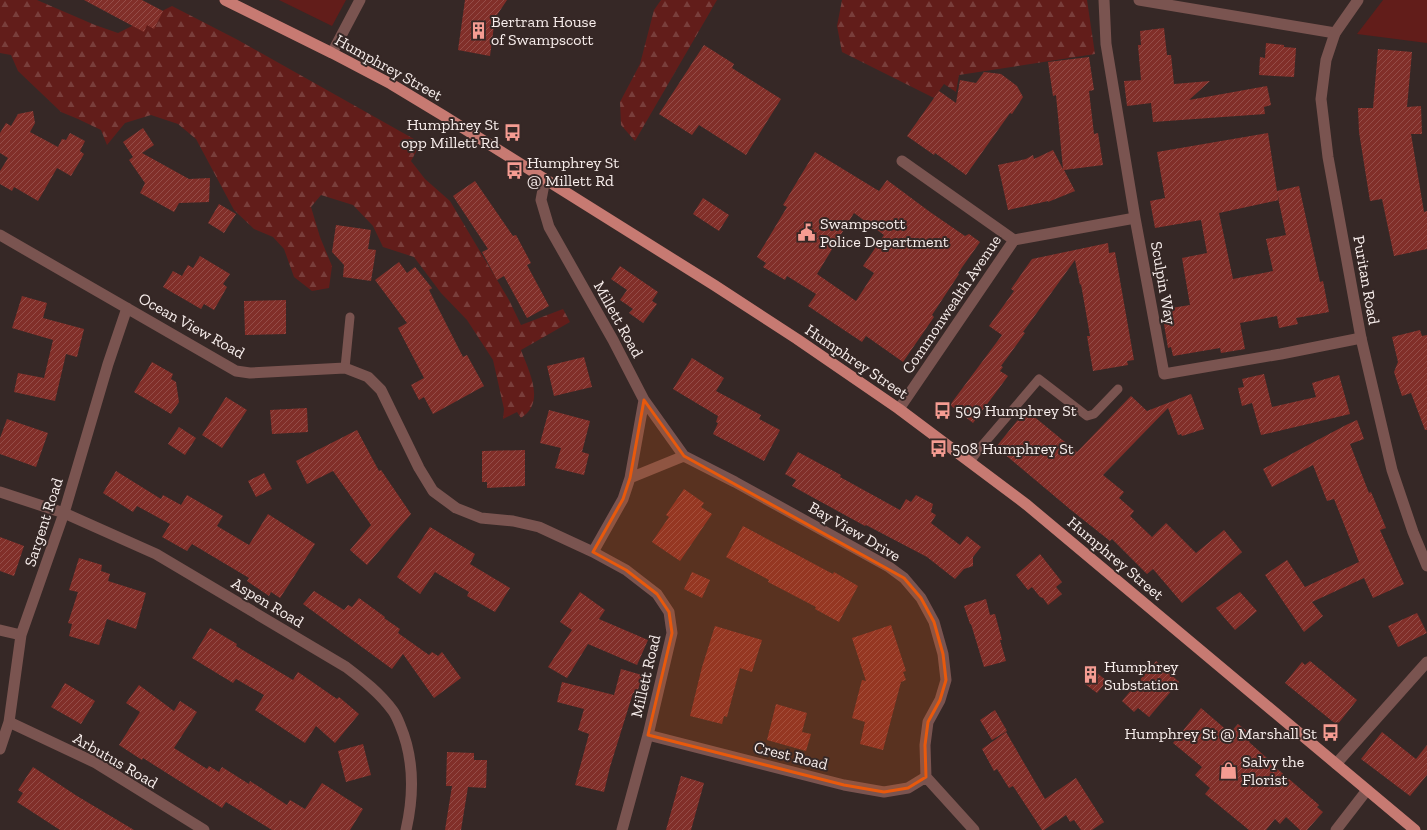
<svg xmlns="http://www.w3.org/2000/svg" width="1427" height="830" font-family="'Zilla Slab',serif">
  <defs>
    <pattern id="forest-firs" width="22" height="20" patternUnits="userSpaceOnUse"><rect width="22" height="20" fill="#621d1a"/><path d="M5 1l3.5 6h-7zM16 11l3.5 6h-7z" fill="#793e3b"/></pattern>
    <pattern id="building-hatch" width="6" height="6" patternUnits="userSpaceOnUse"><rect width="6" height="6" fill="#812f29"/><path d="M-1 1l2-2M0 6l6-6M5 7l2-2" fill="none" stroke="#944d48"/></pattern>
  </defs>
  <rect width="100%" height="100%" fill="#362826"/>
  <!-- forest -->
  <path fill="url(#forest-firs)" d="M0,0H37L95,25L118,33L172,6L238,40L421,143L411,161L425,179L450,201L509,300L521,325L563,309L570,322L521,350C529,372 546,402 521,418L517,412L503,419L504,409L493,360L467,320L441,293L414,257L383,247L373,226L353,205L321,195L311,207L320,237L332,266L329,288L312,291L294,277L284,249L273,237L254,229L234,210L196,139L178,124L151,115L125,123L107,145L101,130L78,119L61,112L18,71L11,55L0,53Z
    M661,0H717L635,141L621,125L620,102L640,64L654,10Z
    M842,0H1087L1095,54L959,75L956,92L944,84L934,98L842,52L837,26Z"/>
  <!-- park -->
  <path fill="#621d1a" d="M279,0H346L332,26Z
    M1383,0H1427V43L1357,34Z"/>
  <!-- building -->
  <path fill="url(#building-hatch)" fill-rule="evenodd" d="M84,0H142L163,11L154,29L147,25L144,32Z
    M465,0H507L495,18L490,56L458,50Z
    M1164,28L1167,55H1171L1174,84L1210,81L1189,100L1267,86L1271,105L1264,107L1265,114L1153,122L1151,103L1127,106L1124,81L1141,80L1138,45H1141L1140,31Z
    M1266,43L1284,45V47L1296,48L1294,77L1259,75L1260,57L1265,58Z
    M704,45L734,64L732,68L781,99L746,155L699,125L692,135L659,114Z
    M1378,49L1412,52L1407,107L1421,106L1422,134H1411L1424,212L1427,211V249L1394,256L1382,199L1370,201L1359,132L1358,108H1373Z
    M1089,57L1094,90L1089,91L1094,134L1098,133L1103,165L1064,170L1075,191L1048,202V201L1008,210L998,165L1026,159L1033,155L1034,159L1053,150L1063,169L1056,95L1053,96L1048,62Z
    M984,72L1001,74L1017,86L1023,97L1012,114L1010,113L966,175L935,153L934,155L907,136L939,91L956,103L960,80L976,83Z
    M33,111L35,123L30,132L58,147L62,139L66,140L70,133L85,141L80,151L84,154L71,176L57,168L38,201L14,187L12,191L0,184V171L8,158L0,153V133L6,123L11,126L18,114Z
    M143,128L154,145L142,153L189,179L210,178L209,202L179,203L174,212L140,193L145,183L129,160L133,157L123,142Z
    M1268,133L1277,191L1299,186L1320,282L1323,281L1329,312L1296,318L1298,324L1279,328L1277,316L1240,323L1245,349L1221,353L1220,348L1173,356L1171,347L1168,348L1162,312H1165V309L1190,305L1182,258L1207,253L1201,220L1155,228L1150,201L1165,198L1157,152ZM1277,193L1286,235L1266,239L1273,271L1233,279L1219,213L1279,200Z
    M815,152L879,191L887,180L930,212L965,236L969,234L980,242L958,273L959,274L932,315L934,317L903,362L866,336L862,342L808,306L816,294L787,276L785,280L763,267L766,263L757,257L787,207L783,205ZM854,213L884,235L863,266L874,273L856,301L817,274Z
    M475,181L513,236L516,235L531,263L527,265L549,306L527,318L504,276L497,280L482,252L488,249L453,196Z
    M703,198L729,215L719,231L693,214Z
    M219,204L236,214L224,233L208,223Z
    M336,225L371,230L368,249L376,250L371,281L343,277L344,265L332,252Z
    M1108,243L1109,253L1115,252L1134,360L1127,361L1128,365L1093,371L1087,336H1090L1081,284L1080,285L1075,260L1023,332L1025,333L1001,366L1003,367L1000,371L1008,376L973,423L950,405L1002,335L989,326L1014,291L1011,289L1032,259Z
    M200,256L230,274L223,284L227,287L214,310L204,304L201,309L163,287L173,271L182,276L188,265L193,268Z
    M399,262L407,273L415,267L432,288L429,290L463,357L467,355L484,386L433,414L424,397L419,400L411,385L424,378L398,328L407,323L375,280Z
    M620,266L658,292L652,301L657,304L643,323L629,313L633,309L620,300L627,290L611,279Z
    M22,296L47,303L43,318L84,329L77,357L66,354L55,401L14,392L18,373L44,378L53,340L12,328Z
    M286,300V334L245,335L244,301Z
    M1420,330L1422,336L1427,335V430H1425L1411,393L1402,396L1394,372L1398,362L1392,337Z
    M584,357L592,387L554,396L547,366Z
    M692,358L724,378L716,391L761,415L759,419L780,430L764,461L713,434L718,423L716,422L718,416L673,389Z
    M152,362L173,374L171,379L176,382L179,402L171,414L134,392Z
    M1264,374L1272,407L1316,397L1312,383L1339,375L1350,414L1261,435L1252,403L1242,406L1238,388L1244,387L1242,379Z
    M1191,394L1204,429L1182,436L1181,434L1178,435L1168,408L1103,475L1124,492L1119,498L1134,511L1130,516L1152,537L1166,523L1196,553L1224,530L1242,552L1182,603L1153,569L1147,574L1112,539L1110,541L1071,510L996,447L1026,410L1077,452L1131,396L1147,411Z
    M226,397L247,410L222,448L202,435Z
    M307,408L308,432L272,434L270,410Z
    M549,410L590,421L582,452L589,454L584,475L555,468L561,448L540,443Z
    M7,419L48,433L36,467L0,454V438Z
    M1357,420L1364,439L1350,444L1369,493L1371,492L1386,528L1380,530L1404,584L1373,598L1364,578L1312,602L1323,616L1304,632L1265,575L1287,560L1305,587L1359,562L1334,499L1327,501L1313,465L1272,487L1263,469L1346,425Z
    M179,427L196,438L185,455L168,444Z
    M357,430L379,471L381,470L411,514L367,565L350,550L371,525L333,471L307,484L296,461Z
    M525,450V486L487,488V482H482V451Z
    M798,452L841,475L840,477L900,510L906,499L911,502L916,495L933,504L931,512L936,515L931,523L960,545L967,536L981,547L973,557V566L964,569L955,579L927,557L866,525L865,526L792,486L796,480L785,474Z
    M116,471L161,499L163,495L181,505L187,495L223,516L217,526L249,545L268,514L315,544L280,598L271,592L269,596L247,581L249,578L192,544L187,551L162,537L170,524L137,506L133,512L103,493Z
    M264,473L272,489L256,497L248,481Z
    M684,489L704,503L701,507L712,514L680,561L652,542L669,517L666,515Z
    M743,526L833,574L834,572L858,586L839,622L815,609L816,607L768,582L769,580L726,557Z
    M430,527L475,554L470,564L510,588L495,612L467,596L469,592L435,572L420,594L397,577Z
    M0,537L24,546L14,576L0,571Z
    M1040,554L1062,582L1056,587L1062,594L1048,605L1043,598L1040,597L1032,587L1028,590L1016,575Z
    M79,558L102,565L101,571L110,574L108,581L146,593L136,629L107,619L99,645L69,636L72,624L68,623L78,592L69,590Z
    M692,572L710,580L702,598L684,589Z
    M314,591L344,610L348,605L352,607L359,598L385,617L384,618L400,629L398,633L429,655L432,652L438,656L442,652L461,678L434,698L403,654L392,669L303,604Z
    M580,592L605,610L599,619L648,640L637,665L588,644L567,678L548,667L572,630L560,622Z
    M1240,592L1257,611L1235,630L1216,608Z
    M986,599L990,615L995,614L1002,640H1000L1006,661L984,667L971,624H970L964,606Z
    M1417,613L1427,633L1398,647L1388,626Z
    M891,625L906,671L903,672L906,680L901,682L883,750L860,744L865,722L852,718L862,680L866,681L852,638Z
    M715,626L762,640L752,672L740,668L727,717L724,716L722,724L690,716L702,667Z
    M210,628L237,644L236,646L293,680L298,672L337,699L339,697L359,714L335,743L316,726L305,743L255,710L264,695L236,679L233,683L192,658Z
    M1156,661L1179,682L1149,717L1138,708L1134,712L1122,701Z
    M1310,661L1357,700L1337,725L1285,683L1302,662L1305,665Z
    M621,669L642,675L637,694L633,693L610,767L604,792L575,785L589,734L578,730L584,709L557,702L562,682L614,695Z
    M1092,669L1107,681L1097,693L1085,684V677Z
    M65,683L95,701L81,724L51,707Z
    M139,685L174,711L180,701L197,712L174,748L207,769L209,766L219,772L222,767L249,784L250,781L287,805L290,800L305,809L322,783L363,809L350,830H272L226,802L222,808L143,758L142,760L119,745L140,712L126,703Z
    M776,704L807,713L802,732L811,734L806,751L767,740Z
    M1201,708L1230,733L1238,724L1253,736L1249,742L1268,759L1267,760L1319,805L1317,807L1323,812L1307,830H1300L1286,817L1280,824L1275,819L1266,830H1249L1205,794L1210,788L1195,775L1202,767L1173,743Z
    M995,710L1007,731L992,740L980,720Z
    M1006,732L1045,799L1076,778L1104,822L1092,830H1081L1074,820L1070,822L1066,815L1044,830H1042L1013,786L1009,788L997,769L994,771L982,749Z
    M1382,732L1416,759L1427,745V775L1410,796L1361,759Z
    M363,744L371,775L346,782L338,751Z
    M447,752L474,753V760H487L486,788L468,787L461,830H445L452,786H446Z
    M33,767L77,796L134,830H60L17,802L23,793L18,790Z
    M681,776L704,783L691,830H666Z"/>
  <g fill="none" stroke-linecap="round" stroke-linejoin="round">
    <!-- service -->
    <path stroke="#7a5450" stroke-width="9" d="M345,368L350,317
      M970,462L980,448L1039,379L1087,416L1094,414L1118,389"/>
    <!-- minor -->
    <path stroke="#7a5450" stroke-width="11" d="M1104,0L1106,44L1135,218L1164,374L1281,354L1361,338
      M1139,0L1335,33
      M332,53L360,0
      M902,161L1014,240
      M545,179L541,200L549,227L613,340L644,400L630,478L623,499L593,552
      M0,235L236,371L250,373L345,368L368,377L381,390L419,468L433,491L456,508L481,518L513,521L539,527L593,552L626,570L657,594L669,612L672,633L648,735L622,830
      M644,400L684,456L735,482L889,567L904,578L921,598L934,622L943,654L946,680L940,700L928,722L925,745L926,777L974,830
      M899,409L1014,240L1135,218
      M630,478L684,456
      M0,492L64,513L156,554L346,667C363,680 380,693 393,711C396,715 398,720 400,725C414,758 414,795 406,830
      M0,630L21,635
      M9,722L96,763L204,830
      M648,735L844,785L884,792L908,788L926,777
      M0,749L9,722L21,635L64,513L108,364L127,308
      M1336,764L1427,662
      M1336,830L1367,790"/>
    <!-- tertiary -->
    <path stroke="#7a5450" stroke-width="11" d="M1358,0L1335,33L1326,60L1321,99L1328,157L1361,338L1392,470L1413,532L1427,566"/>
    <!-- primary -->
    <path stroke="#c77a72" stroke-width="11" d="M225,0L332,53L391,84L444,116L714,285L797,339L899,409L1027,505L1415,830"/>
  </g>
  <!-- marked area -->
  <path fill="#e8590c" fill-opacity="0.2" stroke="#e8590c" stroke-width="3" stroke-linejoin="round" d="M644,400L684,456L904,578L921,598L934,622L943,654L946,680L940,700L928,722L925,745L926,777L908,788L884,792L844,785L648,735L672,633L669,612L657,594L626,570L593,552L623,499L630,478Z"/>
  <!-- icons -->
  <defs>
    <symbol id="building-bare" viewBox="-9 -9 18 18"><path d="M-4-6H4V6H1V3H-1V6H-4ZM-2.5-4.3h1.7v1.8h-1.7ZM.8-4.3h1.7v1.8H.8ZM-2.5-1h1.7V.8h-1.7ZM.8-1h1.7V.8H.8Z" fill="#f59c92" stroke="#362826" stroke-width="2.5" paint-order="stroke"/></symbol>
    <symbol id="bus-bare" viewBox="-9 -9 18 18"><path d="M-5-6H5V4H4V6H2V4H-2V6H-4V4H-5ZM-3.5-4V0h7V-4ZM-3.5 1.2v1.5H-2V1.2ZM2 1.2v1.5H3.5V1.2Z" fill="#f59c92" stroke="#362826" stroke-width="2.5" paint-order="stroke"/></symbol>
    <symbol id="civic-bare" viewBox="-9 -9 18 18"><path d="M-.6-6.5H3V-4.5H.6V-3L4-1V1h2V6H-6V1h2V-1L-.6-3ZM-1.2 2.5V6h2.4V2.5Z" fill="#f59c92" stroke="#362826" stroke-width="2.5" paint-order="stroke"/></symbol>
    <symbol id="shop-bare" viewBox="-9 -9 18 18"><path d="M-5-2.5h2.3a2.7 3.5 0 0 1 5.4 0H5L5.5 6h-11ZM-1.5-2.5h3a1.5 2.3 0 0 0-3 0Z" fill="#f59c92" stroke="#362826" stroke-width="2.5" paint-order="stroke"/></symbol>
  </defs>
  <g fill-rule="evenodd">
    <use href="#building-bare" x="466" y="18" width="25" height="25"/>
    <use href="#bus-bare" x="500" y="120" width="25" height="25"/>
    <use href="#bus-bare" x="502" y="158" width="25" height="25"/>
    <use href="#civic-bare" x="794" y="220" width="25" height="25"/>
    <use href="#bus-bare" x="930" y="398" width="25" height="25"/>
    <use href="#bus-bare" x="926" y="436" width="25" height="25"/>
    <use href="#building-bare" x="1078" y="662" width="25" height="25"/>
    <use href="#bus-bare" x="1318" y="720" width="25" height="25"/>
    <use href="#shop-bare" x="1216" y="758" width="25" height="25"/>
  </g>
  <g text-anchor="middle" stroke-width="4" stroke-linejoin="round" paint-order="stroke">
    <!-- poi labels -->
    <g font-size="16" fill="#f7edeb" stroke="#362826" text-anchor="start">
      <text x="491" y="27">Bertram House<tspan x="491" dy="18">of Swampscott</tspan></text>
      <text x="499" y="130" text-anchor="end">Humphrey St<tspan x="499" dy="18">opp Millett Rd</tspan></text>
      <text x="527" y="168">Humphrey St<tspan x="527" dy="18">@ Millett Rd</tspan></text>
      <text x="820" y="229">Swampscott<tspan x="820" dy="18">Police Department</tspan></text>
      <text x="955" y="416">509 Humphrey St</text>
      <text x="952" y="454">508 Humphrey St</text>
      <text x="1104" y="672">Humphrey<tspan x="1104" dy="18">Substation</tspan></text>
      <text x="1317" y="739" text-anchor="end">Humphrey St @ Marshall St</text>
      <text x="1242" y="767">Salvy the<tspan x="1242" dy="18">Florist</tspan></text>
    </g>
    <!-- street labels -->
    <g font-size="16" fill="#f7edeb" stroke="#362826">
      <text transform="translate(389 67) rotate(29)" y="6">Humphrey Street</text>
      <text transform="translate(1367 280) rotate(80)" y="6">Puritan Road</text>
      <text transform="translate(1164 283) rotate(80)" y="6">Sculpin Way</text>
      <text transform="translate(951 304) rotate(-56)" y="6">Commonwealth Avenue</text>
      <text transform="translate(619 319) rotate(61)" y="6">Millett Road</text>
      <text transform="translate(192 325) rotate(29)" y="6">Ocean View Road</text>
      <text transform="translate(857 361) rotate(34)" y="6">Humphrey Street</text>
      <text transform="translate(43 522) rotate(-72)" y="6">Sargent Road</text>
      <text transform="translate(855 531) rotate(30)" y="6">Bay View Drive</text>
      <text transform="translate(1116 558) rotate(40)" y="6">Humphrey Street</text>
      <text transform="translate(268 602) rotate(31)" y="6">Aspen Road</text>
      <text transform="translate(645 676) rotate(-77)" y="6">Millett Road</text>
      <text transform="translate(791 755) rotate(14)" y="6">Crest Road</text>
      <text transform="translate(116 760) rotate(30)" y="6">Arbutus Road</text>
    </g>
  </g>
</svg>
